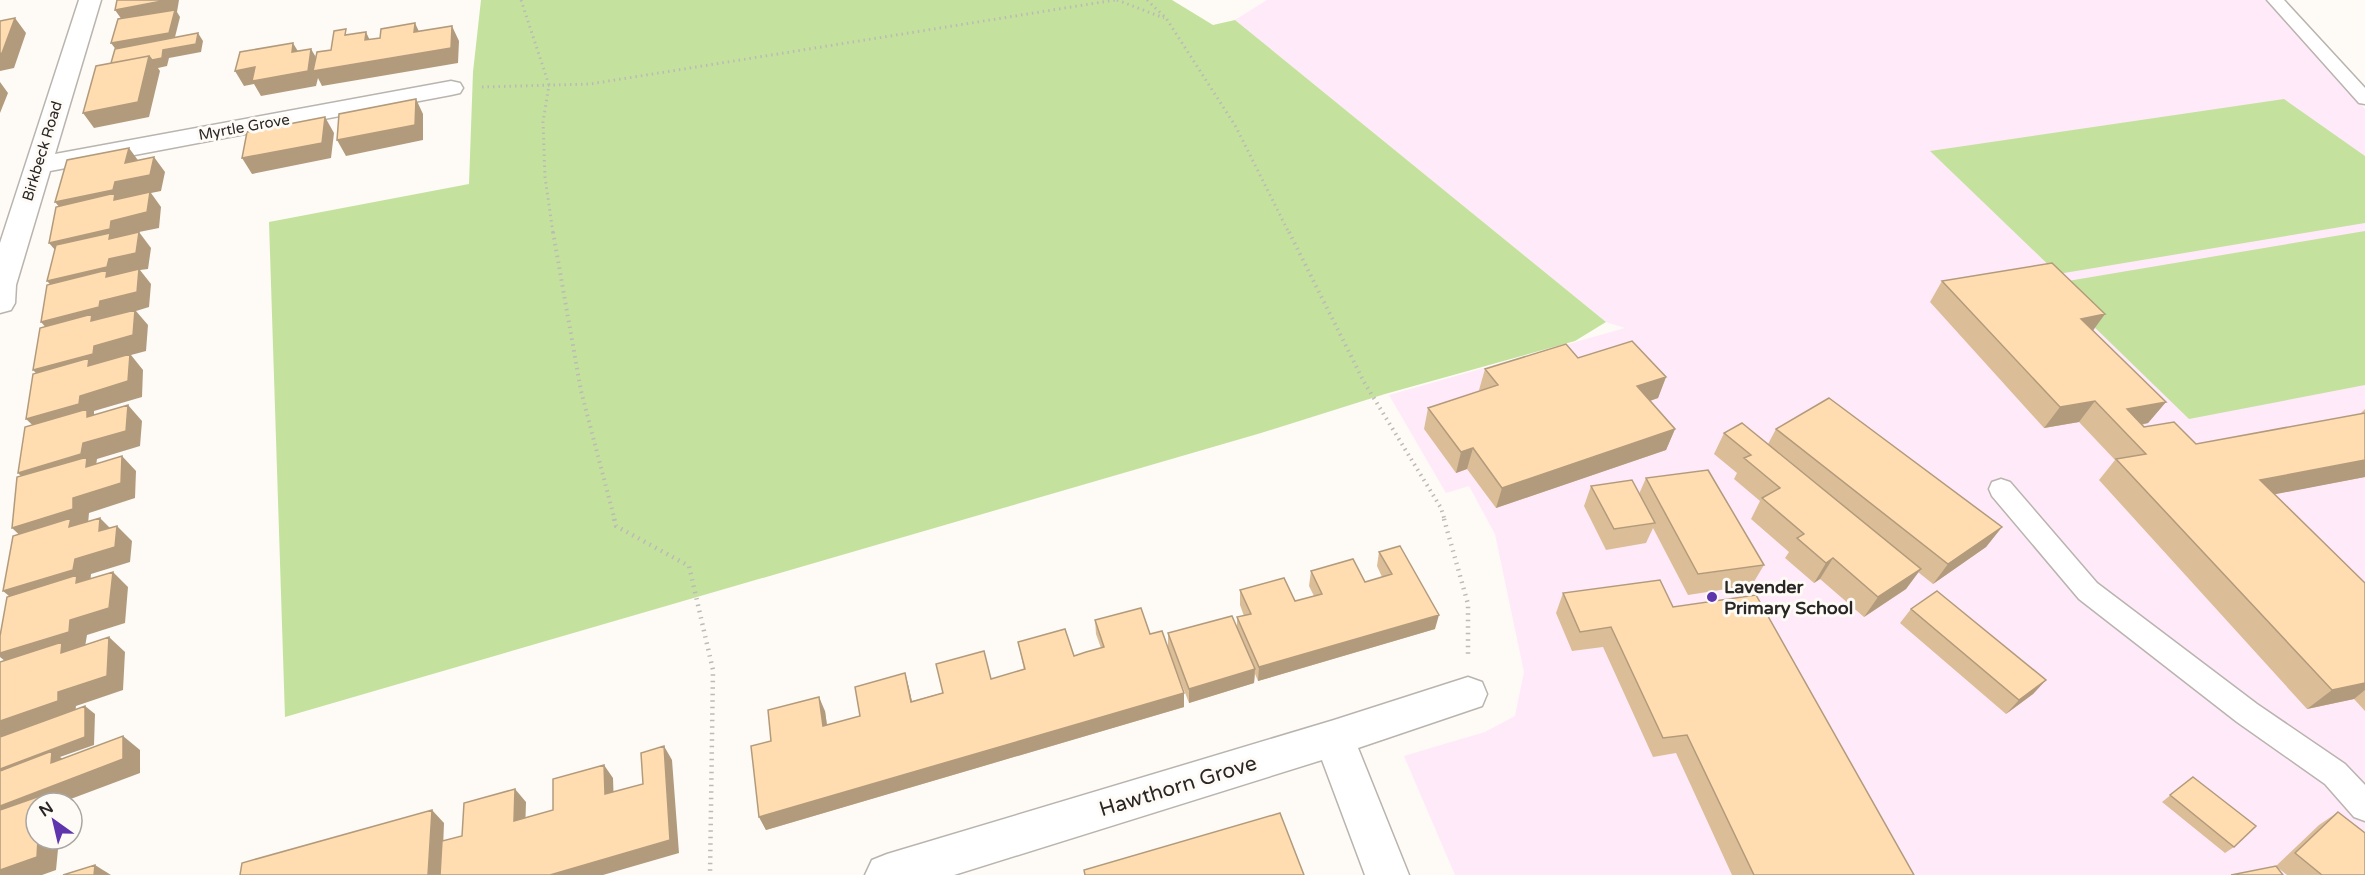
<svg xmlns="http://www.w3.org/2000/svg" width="2365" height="875" font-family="'Varela Round',sans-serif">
  <rect width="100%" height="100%" fill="#fefaf6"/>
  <!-- education -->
  <path fill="#ffeaf9" d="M1267,0H2269L2365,109V875H1455L1404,756L1485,732L1515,716L1524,672L1495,534L1469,486L1446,493L1389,395L1625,328L1606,322L1235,20Z"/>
  <!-- green -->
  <path fill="#c4e29e" d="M481,0H1172L1213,25L1235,20L1606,322L1575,341L1385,394L1261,433L285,717L269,222L469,184L473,72Z
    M2284,99L2365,156V223L2058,274L1930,151Z
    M2365,231V385L2189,419L2050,284Z"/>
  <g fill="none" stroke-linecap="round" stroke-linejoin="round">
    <defs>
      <path id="lane" d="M2267,0H2284L2365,88V104L2359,103Z
        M2001,479L2010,482L2097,583L2257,704L2345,764L2365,785V821L2354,817L2325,784L2237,722L2079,599L1992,496L1989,489L1992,482Z"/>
      <path id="street" d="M79,0H101L55,154L451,81L460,83L463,88L460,93L451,95L50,171L16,285L15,303L11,310L0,313V243Z
        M1468,677L1482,682L1487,694L1482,706L1358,748L1409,875H1365L1322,760L954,875H865L872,860L887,854L1334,720Z"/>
    </defs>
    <!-- lane casing -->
    <use href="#lane" stroke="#b9b4ae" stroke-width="3"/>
    <!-- street casing -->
    <use href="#street" stroke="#b9b4ae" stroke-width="3"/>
    <!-- path-far2 -->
    <path stroke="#bdbab6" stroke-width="3" stroke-dasharray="1.5 4" stroke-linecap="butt" d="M521,0L549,85L543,122L545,177L553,233
      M1117,0L1164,18
      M1147,0L1166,18L1236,127L1289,233
      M482,87L590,84L1115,0"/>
    <!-- path-far1 -->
    <path stroke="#bdbab6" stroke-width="4" stroke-dasharray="1.5 4.5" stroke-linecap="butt" d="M553,232L581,391L615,521
      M1289,232L1364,382L1441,508L1445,521"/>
    <!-- path -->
    <path stroke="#bdbab6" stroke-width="4.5" stroke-dasharray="1.5 5" stroke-linecap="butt" d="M614,519L616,526L689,566L713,670L710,875
      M1444,519L1468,604V654"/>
    <!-- lane -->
    <use href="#lane" fill="#fff" fill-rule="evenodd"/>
    <!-- street -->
    <use href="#street" fill="#fff" fill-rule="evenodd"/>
  </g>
  <!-- wall -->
  <path fill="#dbbe98" d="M1942,281L2105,314L2093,330L2166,402L2148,423L2142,425L2144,427L2196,444L2360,414L2365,409V477L2274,494L2365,583V711L2354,699L2307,709L2099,480L2115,460L2079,422L2044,428L1930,302Z
    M1578,358L1666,377L1658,398L1650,401L1675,429L1666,450L1496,508L1467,469L1456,473L1424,429L1428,408L1480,391L1479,390L1485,369Z
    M1776,429L2002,527L1986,547L1933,584L1918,572L1906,589L1864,617L1820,579L1814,583L1785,558L1789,552L1751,519L1760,501L1734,479L1737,473L1714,454L1724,433L1768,444Z
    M1646,478L1764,565L1752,585L1688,595L1653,528L1646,543L1606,550L1584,506L1591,486L1639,494Z
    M1379,552L1435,629L1258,681L1255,674L1254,683L1189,703L1169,652L1184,707L766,830L759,817L771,741L825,711L827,725L860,716L905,673L912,701L1024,670L1018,642L1074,656L1101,648L1096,634L1095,620L1150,634L1168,648V633L1237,627V617L1244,616L1240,605V590L1295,601L1314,596L1309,586L1311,571L1365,582L1382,577L1377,566Z
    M1563,593L1673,607L1914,875H1732L1676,753L1653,757L1603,647L1572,651L1556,613Z
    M1911,609L2046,680L2033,694L2006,714L1900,623Z
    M2193,777L2234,847L2225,853L2162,802Z
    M2338,812L2365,875H2287L2277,867L2276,866L2319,825Z"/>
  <!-- shaded-wall -->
  <path fill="#b29b7c" d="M167,0H179L177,12L180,17L174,41L117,51L111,43L125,24L115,10Z
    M15,18L26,33L14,68L0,71V54Z
    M415,23L422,38L414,32Z
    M452,26L459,41L458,63L322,86L318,78L316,86L261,96L254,84L244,86L235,71L311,49L320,64Z
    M366,32L373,47L365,40Z
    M198,33L203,41L201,52L169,58L167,66L158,68L160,71L149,117L94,128L83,113L149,56Z
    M293,43L302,58L292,52Z
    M0,82L8,93L0,113Z
    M416,99L423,114V140L346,156L337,140Z
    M325,117L334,133L331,158L252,174L242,158Z
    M129,148L140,163L154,157L165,172L161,191L151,193L161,207L159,228L139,232L151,248L148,269L140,270L151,284L149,307L136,311L148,325L146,351L131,355L143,370L142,397L94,411V416L42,434L26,419L48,385L33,370L55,338L41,322L100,301L61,296L47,281L62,258L49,243L68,217L55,202L115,182L125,163Z
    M2105,314L2089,336L2081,319Z
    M1666,377L1658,398L1629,408L1637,386Z
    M2095,401L2079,422L2044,428L2060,407Z
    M2166,402L2148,423L2122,428L2127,409Z
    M128,405L142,421L140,446L97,459L96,466L33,488L18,473L83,443Z
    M1675,429L1666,450L1496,508L1502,488Z
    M1473,448L1467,469L1456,473L1461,452Z
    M122,456L136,471L135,498L89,513L88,524L28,543L12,528L73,498Z
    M2365,460V477L2240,501L2260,480Z
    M100,518L115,533L99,531Z
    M117,526L132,541L130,562L91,574L90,585L21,606L3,591L75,559Z
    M2002,527L1986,547L1933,584L1948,564Z
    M1833,558L1820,579L1814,583L1826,563Z
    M1921,569L1906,589L1864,617L1878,597Z
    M113,572L128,587L125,623L87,635L85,647L15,669L0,657V653L70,620Z
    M1439,615L1435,629L1258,681L1259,667Z
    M109,637L125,652L123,690L76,706L75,715L0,739V721L58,692Z
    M1255,669L1254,683L1189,703V689Z
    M905,673L909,688L915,716L911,702Z
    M2046,680L2033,694L2006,714L2019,700Z
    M2365,683V690L2354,699L2307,709L2332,690Z
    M1184,693V707L766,830L759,817Z
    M819,697L825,711L829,740L823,726Z
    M85,706L95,714L94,745L60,757L71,765L0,778V769Z
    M123,736L140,750V773L60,803H36L0,826V806Z
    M664,746L672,760L679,853L603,875H550L670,840Z
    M604,765L613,778L614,807L605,794Z
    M515,789L526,802L525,834L514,821Z
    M432,810L444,823L442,875H428Z
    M38,839H59L56,870L42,875H0V870Z
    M95,865L111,875H94Z"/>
  <!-- building -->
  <path fill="#ffddb1" stroke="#b29b7c" stroke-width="1.5" d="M117,0H167L115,10Z
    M175,10L169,33L111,43L118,19Z
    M15,18L2,53L0,54V21Z
    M415,23L414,32L452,26L451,48L313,71L317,52L331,50L334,31L346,29L345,35L366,32L365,40L380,38L381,29Z
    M198,33L196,44L163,50L162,58L152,60L149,56L111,63L115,49Z
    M293,43L292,52L311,49L308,71L252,81L255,67L235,71L240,52Z
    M149,56L138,102L83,113L96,66Z
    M416,99L415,125L337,140L339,114Z
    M325,117L322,143L242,158L247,132Z
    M129,148L125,163L154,157L150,175L115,182L113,190L55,202L67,160Z
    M150,192L147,212L111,221L110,229L49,243L56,207L115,193L114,200Z
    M139,232L136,253L109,259L107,267L47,281L56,245L110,233L109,239Z
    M2052,263L2105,314L2081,319L2166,402L2127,409L2144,427L2174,422L2196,444L2365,413V460L2260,480L2365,583V683L2332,690L2116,459L2146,454L2095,401L2060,407L1942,281Z
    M139,269L137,292L100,301L99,307L41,322L47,285L107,270L106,277Z
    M135,310L133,335L94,346L93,354L33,370L40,328L92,314L91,321Z
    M1632,341L1666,377L1637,386L1675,429L1502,488L1473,448L1461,452L1428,408L1498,385L1485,369L1566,344L1578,358Z
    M130,354L128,381L80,396L79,404L26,419L33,374L89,358L88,366Z
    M1829,398L2002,527L1948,564L1776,429Z
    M128,405L126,431L83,443L81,454L18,473L25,427L87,409V417Z
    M1742,423L1921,569L1878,597L1833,558L1826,563L1797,538L1804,534L1762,498L1780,488L1744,458L1751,455L1724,433Z
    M122,456L121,483L73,498V509L12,528L17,477L87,457L86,467Z
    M1708,470L1764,565L1698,574L1646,478Z
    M1632,480L1655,523L1614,529L1591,486Z
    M71,518L69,527L100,518L99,531L117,526L115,547L75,559L73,570L3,591L13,536Z
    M1400,546L1439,615L1259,667L1237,617L1251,614L1240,590L1284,578L1295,601L1322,594L1311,571L1353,559L1365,582L1392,574L1379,552Z
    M113,572L109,608L70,620L69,632L0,653V636L7,597L77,575L76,583Z
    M1660,580L1673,607L1756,595L1914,875H1754L1687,735L1663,738L1611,627L1580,632L1563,593Z
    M1937,591L2046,680L2019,700L1911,609Z
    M1141,608L1150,634L1162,631L1184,693L759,817L751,746L771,741L768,710L819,697L823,726L860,716L855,687L905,673L911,702L943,693L936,664L984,651L991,679L1025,669L1018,642L1065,629L1074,656L1086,652L1104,647L1095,620Z
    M1232,616L1255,669L1189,689L1168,633Z
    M109,637L107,676L58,692V701L0,721V662L62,642L61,653Z
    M85,706V737L0,769V737Z
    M123,736V759L0,806V771L52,751L51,763Z
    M664,746L670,840L550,875H440L442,841L462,836L464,803L515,789L514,821L553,810V779L604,765L605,794L643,784L641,753Z
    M2193,777L2256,826L2234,847L2170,795Z
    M43,795L42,803H36V839H38L37,857L0,870V810Z
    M432,810L428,875H240L242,863Z
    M2338,812L2365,833V875H2322L2295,853Z
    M1280,813L1304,875H1085L1084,870Z
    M95,865L94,875H63Z
    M2276,866L2283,875H2231Z"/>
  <!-- markers -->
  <circle fill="#5e35ad" stroke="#fefaf6" stroke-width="2" cx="1712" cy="597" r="6"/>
  <g text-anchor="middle" stroke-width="6" stroke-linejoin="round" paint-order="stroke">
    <!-- far-street labels -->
    <g font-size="15" fill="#292725" stroke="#fefaf6">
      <text transform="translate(244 127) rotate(-10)" y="5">Myrtle Grove</text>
      <text transform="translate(42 151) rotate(-73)" y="5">Birkbeck Road</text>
    </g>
    <!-- poi labels -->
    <g font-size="18" font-weight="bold" fill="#292725" stroke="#fefaf6" text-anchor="start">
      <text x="1724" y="593">Lavender<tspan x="1724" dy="21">Primary School</tspan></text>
    </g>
    <!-- near-street labels -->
    <g font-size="21" fill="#292725" stroke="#fefaf6">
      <text transform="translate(1178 786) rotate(-17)" y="7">Hawthorn Grove</text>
    </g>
  </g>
  <!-- north arrow -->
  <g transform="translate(54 821) rotate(326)"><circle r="28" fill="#fefaf6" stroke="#a9a6a2" stroke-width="1.5"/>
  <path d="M0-4.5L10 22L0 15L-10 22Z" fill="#5e35ad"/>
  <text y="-9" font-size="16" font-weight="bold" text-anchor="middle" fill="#292725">N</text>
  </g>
</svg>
